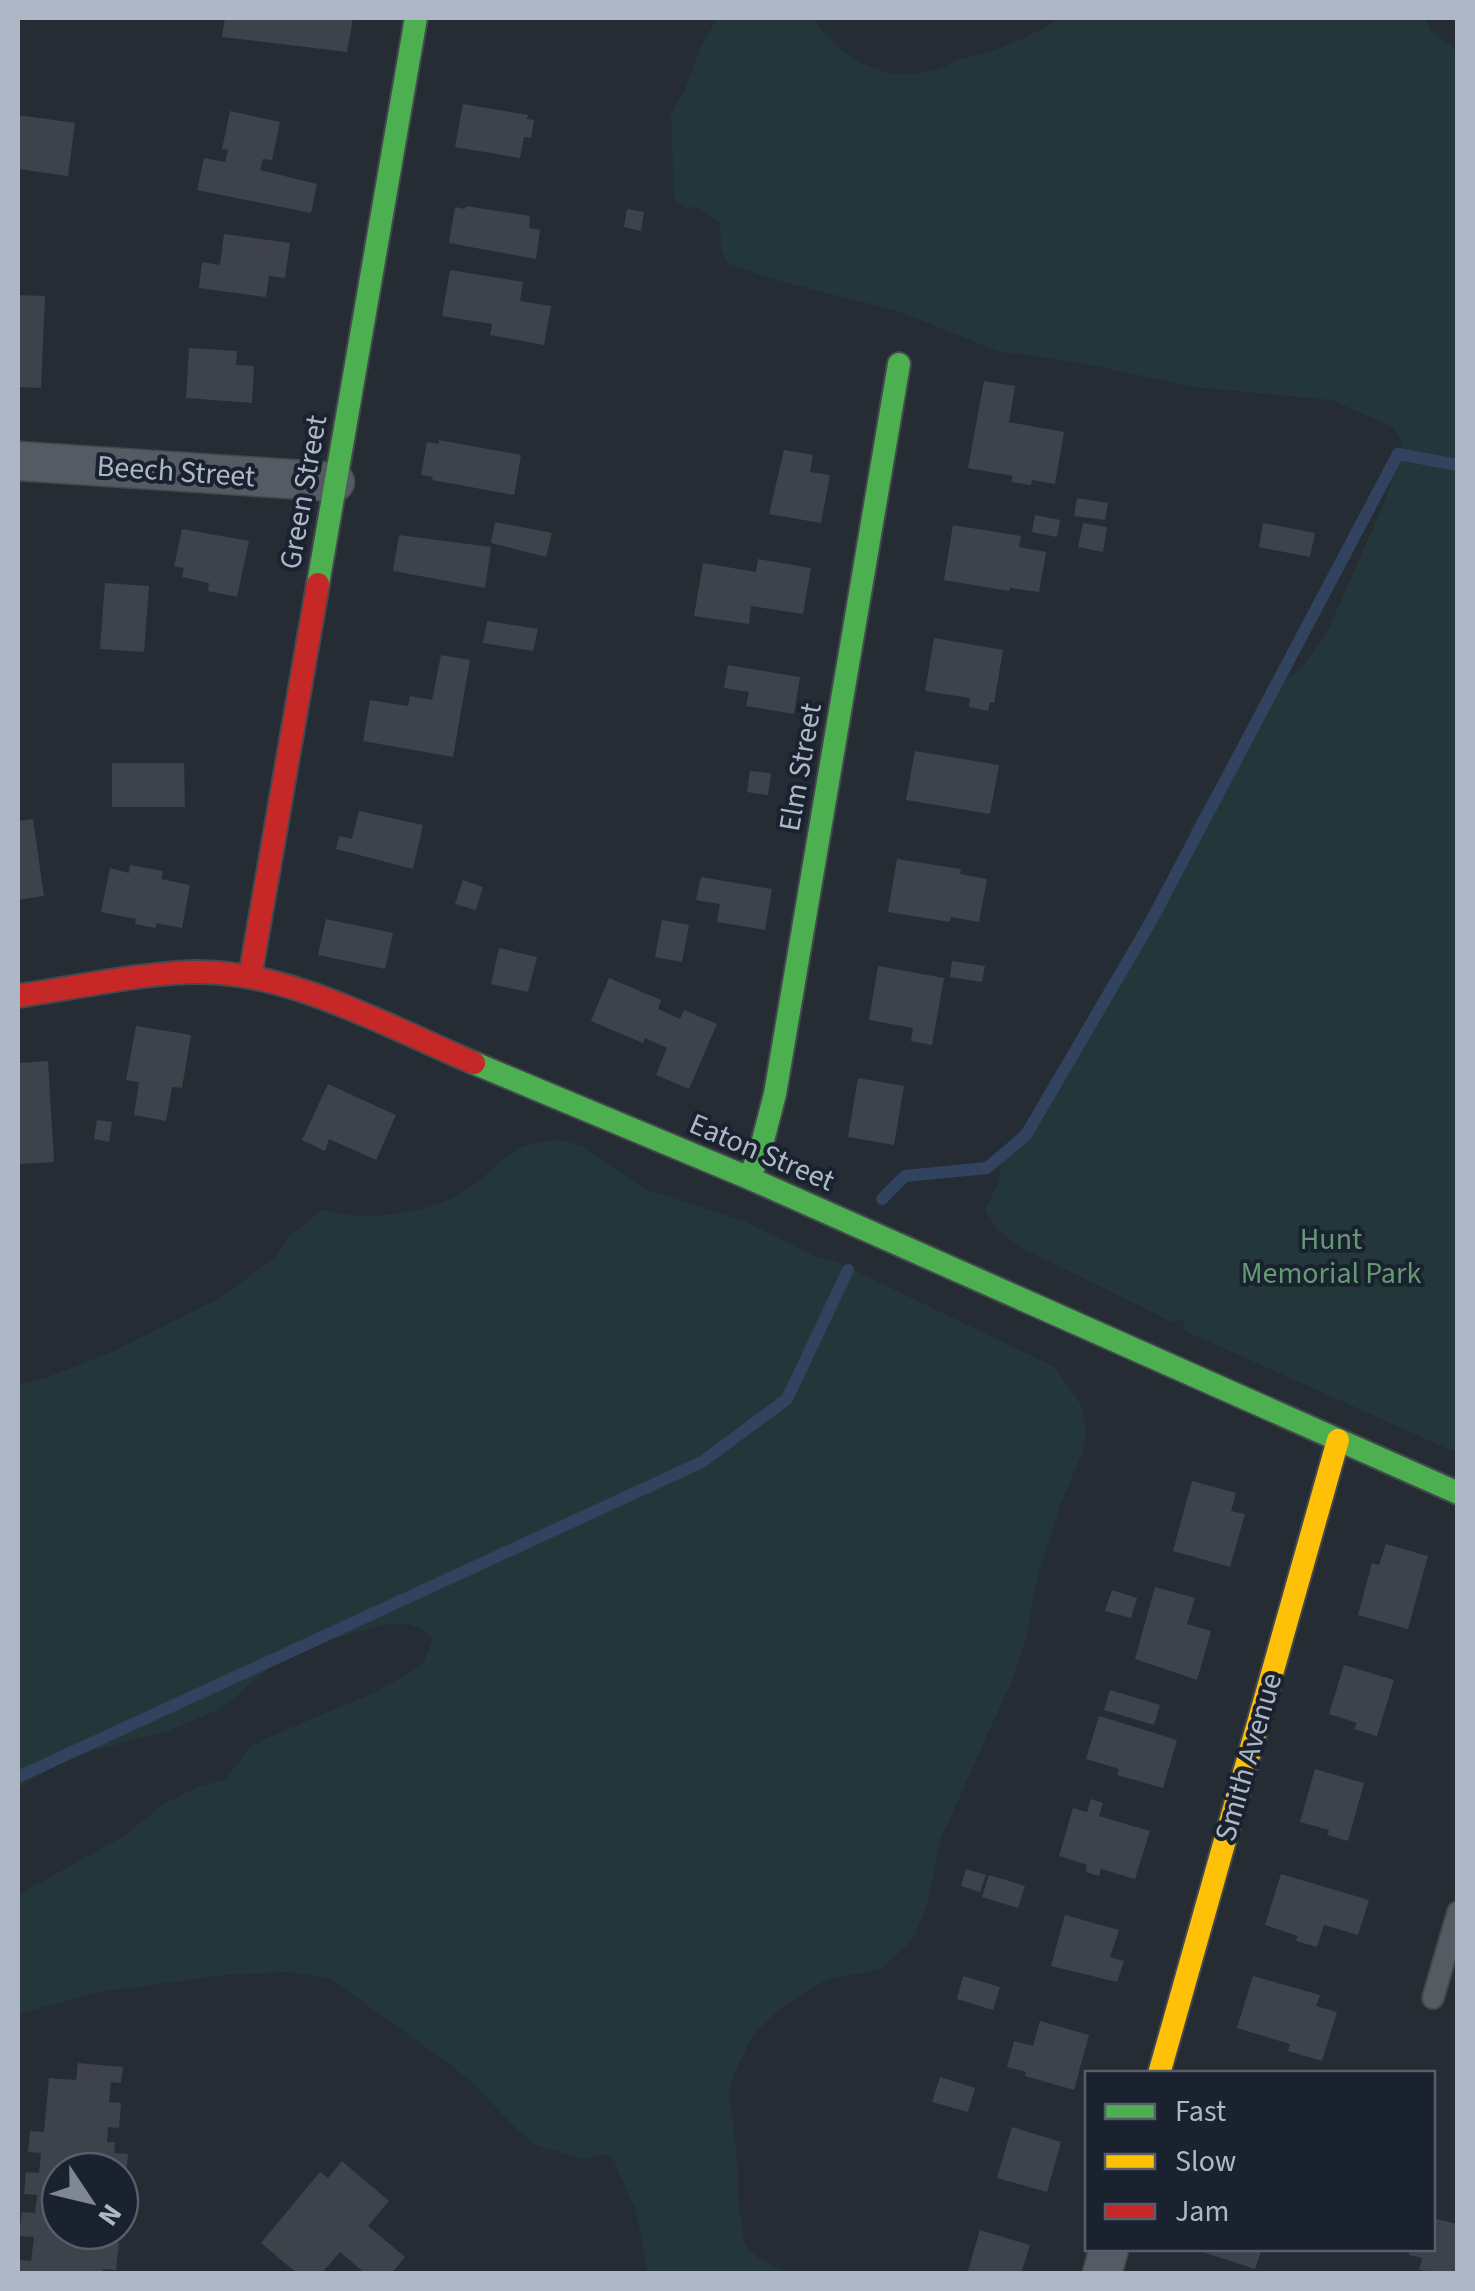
<svg xmlns="http://www.w3.org/2000/svg" width="1475" height="2291" font-family="'Source Sans 3',sans-serif">
  <rect width="100%" height="100%" fill="#262c34"/>
  <!-- green -->
  <path fill="#23363a" d="M718,18H813C843,61 886,85 939,69C947,66 953,61 961,59C1001,49 1024,40 1060,18H1424L1431,31L1457,50V1453L1183,1330L1185,1319L1172,1322L1016,1245L998,1230L985,1210L998,1183L1003,1155L1019,1131L1038,1114L1063,1072L1147,914L1169,883L1193,824L1263,707L1280,686L1301,668L1326,635L1386,499L1402,442L1391,426L1331,400L1194,387L1081,363L998,351L898,311L772,279L727,263L721,250L720,222L697,207L685,208L674,199L671,114L684,91L703,42Z
    M561,1140L582,1146L645,1189L744,1221L814,1256L835,1261L1055,1367L1081,1405L1086,1432L1083,1451L1061,1503L1037,1579L1026,1639L1014,1676L941,1838L927,1905L913,1939L882,1969L828,1979L782,2007L753,2035L733,2076L729,2092L738,2168V2203L745,2245L757,2257L787,2273H648L636,2211L611,2154L583,2159L538,2146L517,2130L476,2086L452,2066L331,1979L288,1972L225,1975L99,1992L18,2014V1895L124,1836L162,1805L200,1786L225,1780L250,1747L269,1737L376,1692L423,1664L433,1639L424,1630L408,1624H388L306,1646L279,1659L238,1695L213,1712L170,1730L68,1758L18,1788V1384L42,1379L112,1352L216,1300L275,1258L290,1236L322,1210C368,1223 435,1214 473,1185C511,1156 508,1144 561,1140Z"/>
  <g fill="none" stroke-linecap="round" stroke-linejoin="round">
    <!-- stream -->
    <path stroke="#32435f" stroke-width="12" d="M882,1199L905,1176L987,1168L1026,1135L1150,923L1398,454L1458,465
      M18,1777L702,1462L787,1399L848,1270"/>
  </g>
  <!-- building -->
  <path fill="#3e424b" d="M225,18H353L347,52L222,37Z
    M463,104L528,115L527,119L534,120L531,138L524,137L520,158L455,147Z
    M230,111L280,122L272,160L263,159L260,170L317,184L311,213L197,190L204,158L225,162L228,150L222,149Z
    M18,115L75,123L68,176L18,169Z
    M466,206L530,216L529,228L540,230L536,259L449,243L455,207L465,209Z
    M627,209L644,212L641,231L624,227Z
    M224,234L290,243L285,278L269,276L266,297L199,288L202,262L220,265Z
    M450,270L523,282L520,301L551,306L544,345L490,335L492,324L442,316Z
    M18,295L45,296L41,388L18,387Z
    M189,348L237,351L236,365L254,366L252,403L186,398Z
    M984,381L1015,386L1009,422L1064,432L1055,484L1032,480L1031,485L1011,482L1013,476L968,468Z
    M439,440L521,455L514,495L432,480L433,477L421,475L427,442L439,444Z
    M784,450L813,455L810,472L830,475L821,523L769,514Z
    M1077,498L1108,503L1105,520L1074,516Z
    M1035,515L1060,520L1057,537L1032,532Z
    M495,522L552,533L546,557L491,543Z
    M1083,523L1107,527L1103,552L1078,547Z
    M1263,523L1315,533L1310,557L1259,547Z
    M953,525L1021,536L1019,547L1046,552L1039,592L1010,588L1009,591L944,580Z
    M182,529L249,541L237,597L208,591L209,583L182,577L184,568L174,566Z
    M399,535L491,547L485,588L393,571Z
    M758,559L811,568L803,614L751,606L749,624L694,616L703,563L756,572Z
    M105,583L149,586L144,652L100,649Z
    M487,621L538,629L533,651L483,643Z
    M934,638L1003,650L994,703L990,702L988,711L969,707L970,698L925,691Z
    M441,655L470,660L453,757L363,741L370,700L408,706L410,696L432,700Z
    M728,665L800,677L794,714L746,706L749,692L724,688Z
    M915,751L999,765L990,814L906,800Z
    M112,763H184L185,807H112Z
    M750,771L771,773L768,795L747,792Z
    M359,811L423,825L413,869L336,849L339,836L352,839Z
    M33,819L44,896L18,900V821Z
    M897,859L961,869L960,874L987,879L979,922L951,917L950,922L888,912Z
    M130,865L163,871L161,879L190,885L182,928L156,923V928L135,924L136,919L101,912L110,868L129,873Z
    M701,877L772,889L765,930L717,922L720,904L696,900Z
    M463,880L483,887L476,910L455,904Z
    M326,919L393,933L385,969L318,955Z
    M662,920L689,925L682,962L655,957Z
    M499,948L537,957L528,992L491,984Z
    M952,961L985,966L982,982L950,977Z
    M878,966L944,978L932,1045L911,1041L913,1028L869,1020Z
    M609,978L661,1000L658,1009L680,1019L684,1010L717,1024L689,1089L656,1075L667,1048L645,1038L643,1043L591,1021Z
    M136,1026L191,1035L182,1088L172,1087L166,1121L134,1115L139,1082L126,1080Z
    M48,1061L54,1162L18,1164V1063Z
    M858,1078L904,1086L894,1145L848,1137Z
    M328,1084L396,1115L376,1160L329,1139L325,1151L302,1140Z
    M97,1120L112,1122L109,1142L94,1139Z
    M1192,1481L1236,1493L1231,1511L1245,1514L1230,1567L1173,1551Z
    M1386,1544L1428,1556L1408,1629L1358,1615L1372,1563L1379,1565Z
    M1155,1587L1195,1598L1187,1624L1211,1631L1197,1680L1135,1659Z
    M1112,1590L1137,1598L1131,1618L1105,1611Z
    M1344,1665L1394,1680L1377,1736L1354,1729L1357,1723L1329,1714Z
    M1110,1690L1160,1705L1154,1725L1104,1710Z
    M1099,1716L1177,1740L1163,1788L1117,1775L1119,1769L1086,1759Z
    M1315,1769L1364,1783L1348,1841L1327,1835L1329,1830L1300,1822Z
    M1091,1799L1103,1803L1099,1816L1150,1831L1135,1879L1101,1869L1099,1876L1086,1872L1087,1865L1059,1856L1073,1808L1087,1812Z
    M966,1869L986,1875L980,1892L961,1886Z
    M1281,1874L1369,1900L1358,1935L1324,1925L1317,1947L1296,1941L1298,1936L1265,1925Z
    M989,1875L1025,1886L1018,1908L982,1897Z
    M1065,1915L1119,1930L1110,1957L1124,1961L1117,1982L1051,1966Z
    M963,1976L1000,1987L993,2010L957,1999Z
    M1253,1976L1320,1995L1316,2006L1337,2012L1322,2061L1288,2051L1290,2044L1237,2028Z
    M1040,2021L1089,2035L1074,2090L1025,2076L1026,2072L1007,2067L1014,2041L1033,2046Z
    M78,2063L123,2067L121,2083L111,2082L109,2102L121,2103L119,2128L108,2127L107,2142H115L114,2153L128,2154L125,2186H120V2171H60V2231H106L105,2242L119,2243L116,2270L103,2269L102,2274H18V2260L31,2261L34,2237L19,2236L22,2212L35,2213L37,2195L24,2194L26,2172L39,2173L41,2153L28,2152L30,2131L44,2132L49,2078L76,2080Z
    M940,2077L975,2088L968,2112L932,2102Z
    M1012,2127L1061,2142L1047,2192L997,2178Z
    M342,2161L389,2201L368,2226L405,2257L391,2274H366L340,2252L321,2274H298L261,2243L320,2172L328,2178Z
    M1432,2218L1458,2224V2274L1419,2270L1422,2258L1409,2255L1410,2248H1432Z
    M980,2230L1030,2245L1021,2274H967Z
    M1190,2248H1262L1255,2269Z"/>
  <g fill="none" stroke-linecap="round" stroke-linejoin="round">
    <defs>
      <path id="lane" d="M1433,1998L1458,1912"/>
      <path id="street" d="M18,461L335,482
        M1102,2274L1109,2248"/>
      <path id="fast" d="M318,584L416,18
        M474,1063L749,1178L1458,1493
        M749,1178L760,1152L775,1094L899,364"/>
      <path id="slow" d="M1159,2074L1338,1440"/>
      <path id="jam" d="M250,977L318,584
        M18,996C73,988 137,974 192,972C286,969 389,1027 474,1063"/>
    </defs>
    <!-- lane casing -->
    <use href="#lane" stroke="#44484f" stroke-width="24"/>
    <!-- street casing -->
    <use href="#street" stroke="#44484f" stroke-width="41"/>
    <!-- fast casing -->
    <use href="#fast" stroke="#44484f" stroke-width="26"/>
    <!-- slow casing -->
    <use href="#slow" stroke="#44484f" stroke-width="26"/>
    <!-- jam casing -->
    <use href="#jam" stroke="#44484f" stroke-width="26"/>
    <!-- lane -->
    <use href="#lane" stroke="#565b63" stroke-width="20"/>
    <!-- street -->
    <use href="#street" stroke="#565b63" stroke-width="38"/>
    <!-- fast -->
    <use href="#fast" stroke="#4caf50" stroke-width="22"/>
    <!-- slow -->
    <use href="#slow" stroke="#ffc107" stroke-width="22"/>
    <!-- jam -->
    <use href="#jam" stroke="#c62828" stroke-width="22"/>
  </g>
  <g text-anchor="middle" stroke-width="8" stroke-linejoin="round" paint-order="stroke">
    <!-- street labels -->
    <g font-size="30" fill="#afb7c7" stroke="#1a222f">
      <text transform="translate(176 471) rotate(4)" y="10">Beech Street</text>
      <text transform="translate(303 492) rotate(-80)" y="10">Green Street</text>
      <text transform="translate(800 767) rotate(-80)" y="10">Elm Street</text>
      <text transform="translate(762 1152) rotate(23)" y="10">Eaton Street</text>
      <text transform="translate(1248 1757) rotate(-74)" y="10">Smith Avenue</text>
    </g>
    <!-- park labels -->
    <g font-size="30" fill="#659973" stroke="#1a222f">
      <text x="1331" y="1249">Hunt<tspan x="1331" dy="34">Memorial Park</tspan></text>
    </g>
  </g>
  <!-- border -->
  <rect width="1475" height="2291" fill="none" stroke="#afb7c7" stroke-width="40"/>
  <!-- legend -->
  <rect x="1085" y="2071" width="350" height="180" fill="#1a222f" stroke="#565e6c" stroke-width="2.5"/>
  <rect x="1105" y="2104" width="50" height="15" fill="#4caf50" stroke="#565e6c" stroke-width="2.5"/>
  <text x="1175" y="2121" font-size="30" fill="#afb7c7">Fast</text>
  <rect x="1105" y="2154" width="50" height="15" fill="#ffc107" stroke="#565e6c" stroke-width="2.5"/>
  <text x="1175" y="2171" font-size="30" fill="#afb7c7">Slow</text>
  <rect x="1105" y="2204" width="50" height="15" fill="#c62828" stroke="#565e6c" stroke-width="2.5"/>
  <text x="1175" y="2221" font-size="30" fill="#afb7c7">Jam</text>
  <!-- north arrow -->
  <g transform="translate(90 2201) rotate(125)"><circle r="48" fill="#1a222f" stroke="#565e6c" stroke-width="2.5"/>
  <path d="M0-8L18 38L0 25L-18 38Z" fill="#7f8694"/>
  <text y="-15" font-size="28" font-weight="bold" text-anchor="middle" fill="#afb7c7">N</text>
  </g>
</svg>
